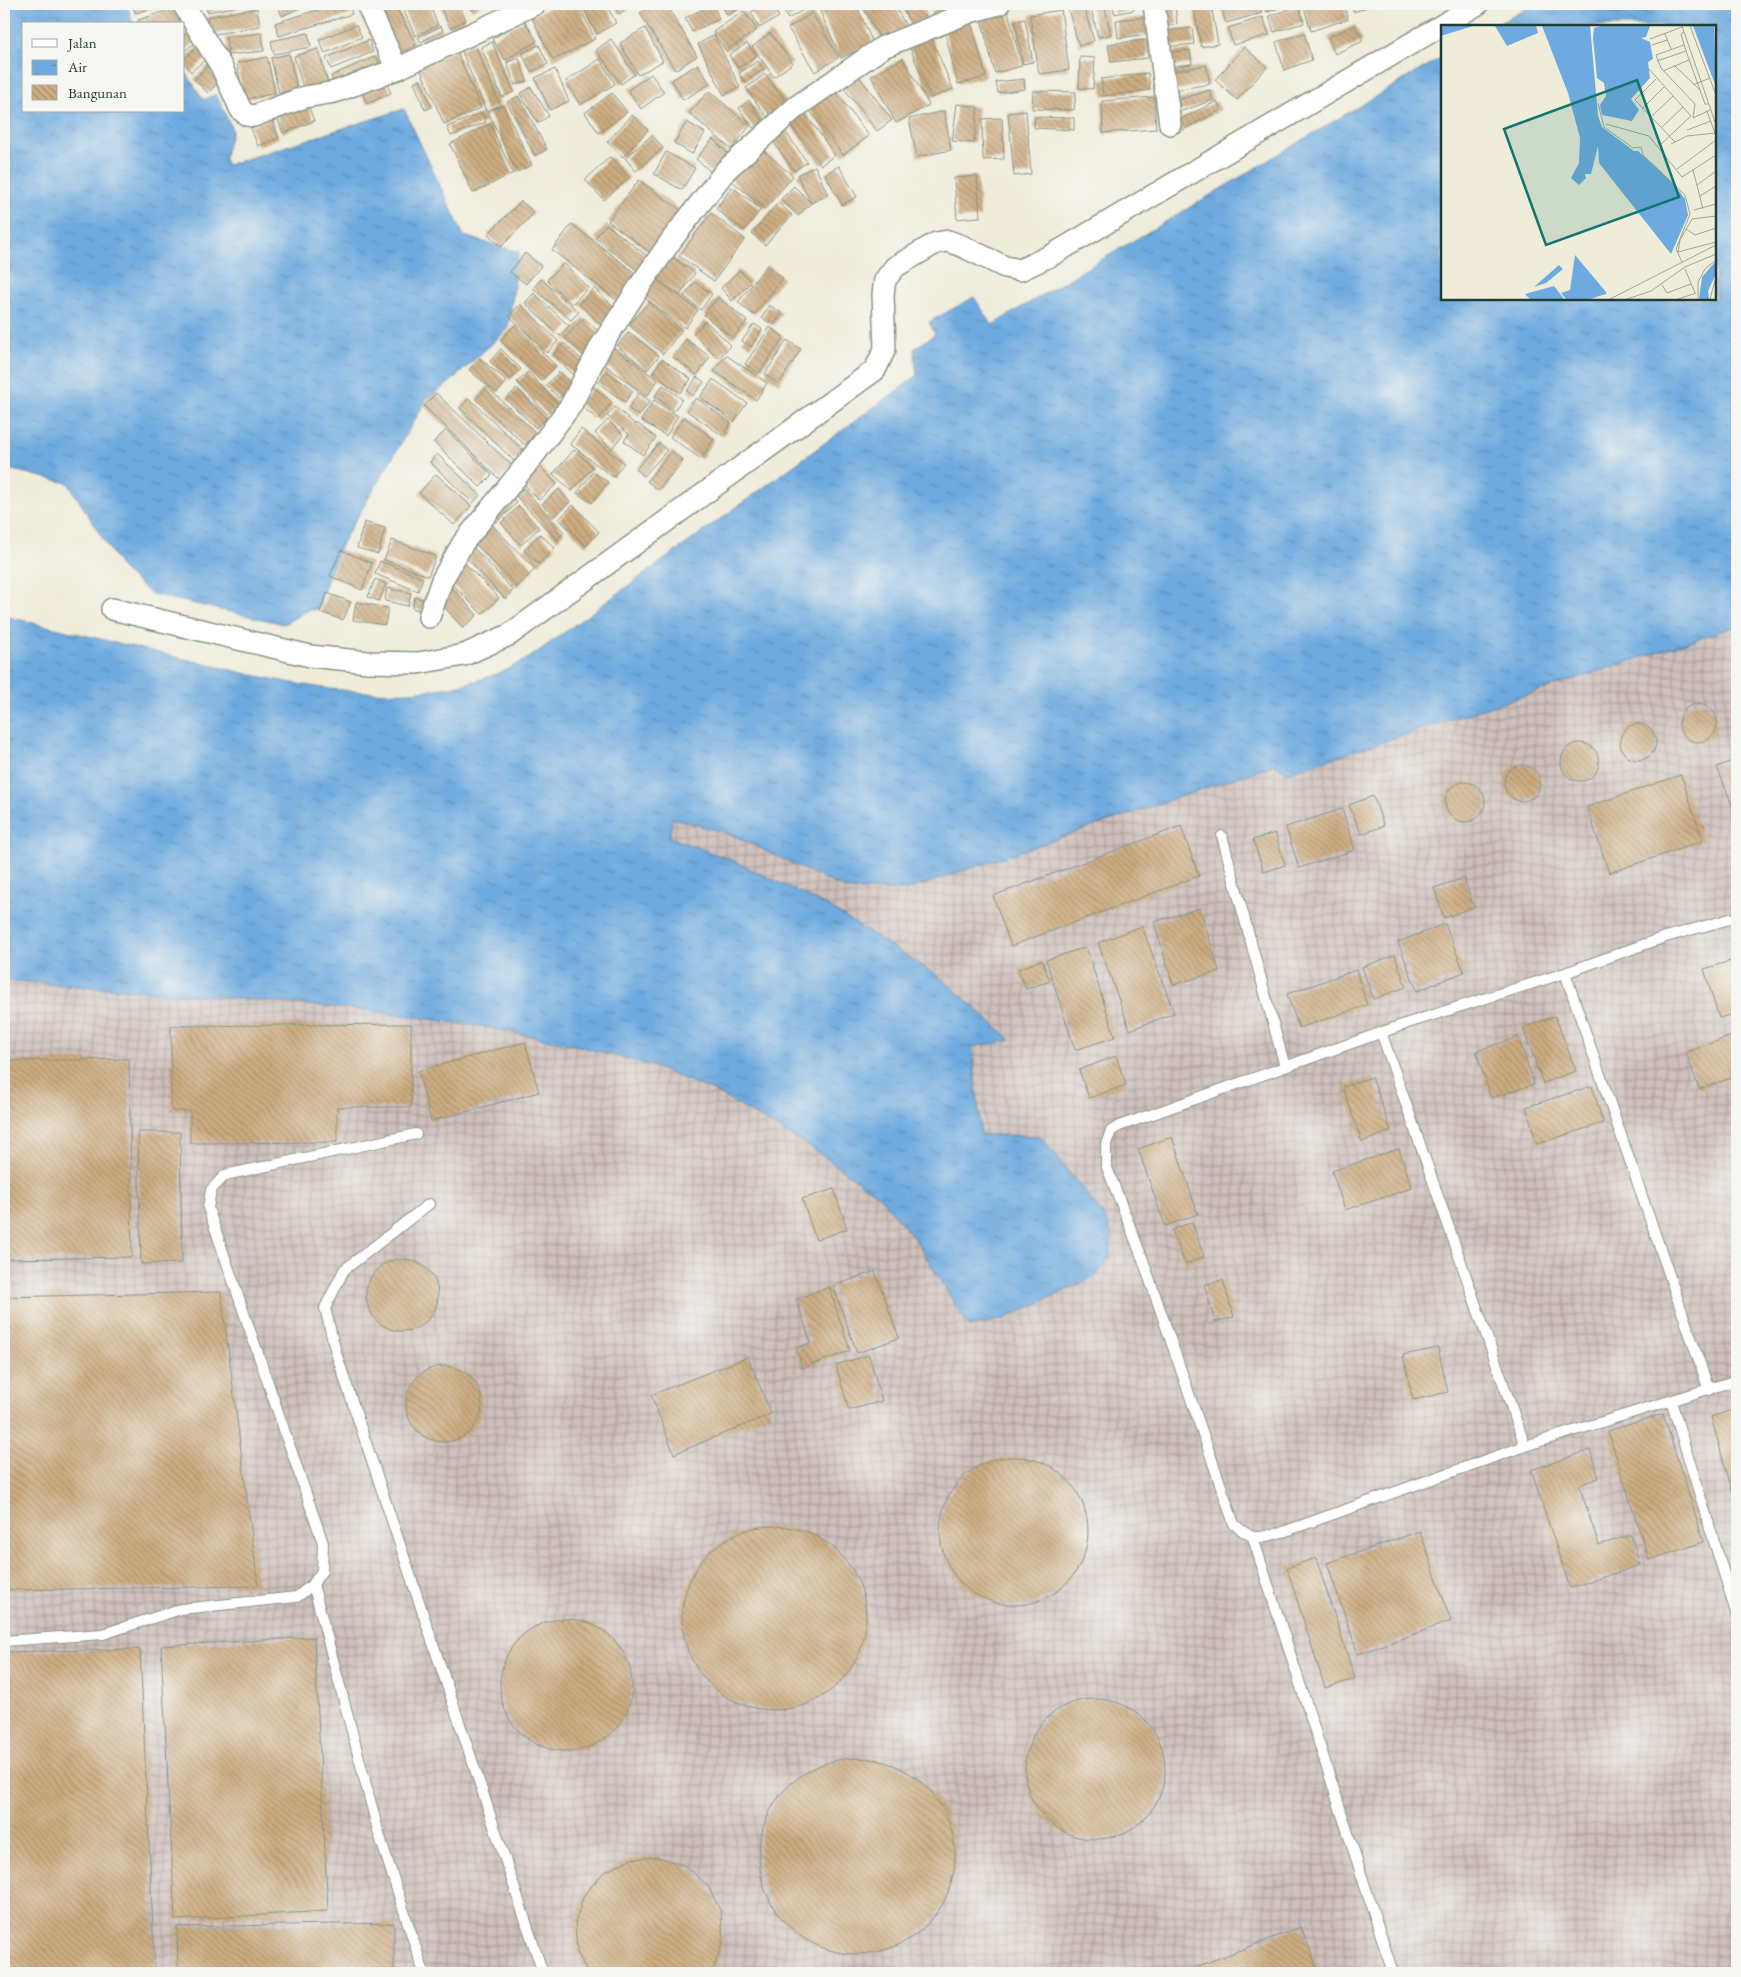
<svg xmlns="http://www.w3.org/2000/svg" width="1741" height="1977" font-family="'EB Garamond',serif">
  <defs>
    <pattern id="industrial-grid" width="8" height="8" patternUnits="userSpaceOnUse" patternTransform="scale(1.25)"><rect width="8" height="8" fill="#cfc0bb"/><path d="M0 4h8M4 0v8" fill="none" stroke="#a79d99"/></pattern>
    <pattern id="water-ripples" width="26" height="14" patternUnits="userSpaceOnUse" patternTransform="scale(1.25)"><rect width="26" height="14" fill="#6eaadf"/><path d="M2 4q2-2 4 0t4 0M15 11q2-2 4 0t4 0" fill="none" stroke="#5a8cb6"/></pattern>
    <pattern id="building-back-hatch" width="6" height="6" patternUnits="userSpaceOnUse" patternTransform="scale(1.25)"><rect width="6" height="6" fill="#cead82"/><path d="M-1 5l2 2M0 0l6 6M5-1l2 2" fill="none" stroke="#a78e6b"/></pattern>
  </defs>
  <rect width="100%" height="100%" fill="#f6f6f2"/>
  <filter id="ink" filterUnits="userSpaceOnUse"><feTurbulence type="fractalNoise" baseFrequency=".02" numOctaves="2"/><feDisplacementMap in="SourceGraphic" scale="10" xChannelSelector="R" yChannelSelector="G"/><feConvolveMatrix kernelMatrix="1 2 1 2 8 2 1 2 1" color-interpolation-filters="sRGB"/></filter>
  <filter id="wash" filterUnits="userSpaceOnUse"><feTurbulence type="fractalNoise" baseFrequency=".0096" numOctaves="4" result="noise"/><feDisplacementMap in="SourceGraphic" scale="20" xChannelSelector="R" yChannelSelector="G"/><feGaussianBlur stdDeviation="1.12" result="paint"/><feColorMatrix in="noise" values="0 0 0 0 0 0 0 0 0 0 0 0 0 0 0 0 0 1.4 0 .05"/><feComposite in="paint" operator="in"/></filter>
  <g filter="url(#wash)">
    <rect width="100%" height="100%" fill="#f0ecda"/>
    <!-- industrial -->
    <path fill="url(#industrial-grid)" d="M1737,626V1973H4V980L182,994L374,1011L485,1027L575,1045L649,1065L714,1091L815,1150L880,1197L917,1242L1006,1318L1098,1274L1110,1257L1112,1235L981,1135L972,1047L1010,1040L827,906L734,861L668,837L673,817L732,835L848,890L1276,764L1287,773Z"/>
    <!-- water -->
    <path fill="url(#water-ripples)" stroke="#46748a" d="M4,4H127L133,24H24V111H184V69L203,100L216,94L232,129L224,159L227,165L404,109L464,236L519,252L508,329L449,383L427,399L342,543L328,577L318,609L306,611L284,624L151,594L122,569L68,483L4,468Z
      M1535,4H1737V626L1287,773L1276,764L907,890H848L732,835L673,818L669,837L734,861L827,906L941,978L1011,1040L972,1047L981,1135L1040,1136L1104,1216L1112,1235L1110,1257L1098,1274L1084,1282L1006,1318L969,1327L917,1242L880,1197L815,1150L714,1091L649,1065L575,1045L485,1027L374,1011L182,994L4,980V616C64,630 124,645 185,659C285,683 390,711 491,676C504,672 517,664 529,658L917,376L914,349L935,334L929,322L974,297L992,325L1442,57V299H1715V26H1494Z"/>
    <g id="blocks">
      <!-- building -->
      <path fill="url(#building-back-hatch)" d="M133,4H169L135,13Z
        M206,4H245V5L207,12Z
        M283,4H309L282,16L278,6Z
        M337,4H349L352,14L279,36L275,23Z
        M401,4H429L438,25L415,36Z
        M439,4H458L466,20L450,28Z
        M468,4H482L472,10Z
        M557,4H578L595,39L553,60L531,16Z
        M581,4H606L616,23L597,34Z
        M613,4H635L619,14Z
        M656,4H666L697,56L675,70L640,13Z
        M713,4L719,19L692,32L685,18Z
        M721,4H749L727,15Z
        M766,4H772L779,17L759,28L751,12Z
        M779,4H813L788,19Z
        M829,4H856L873,43L841,58L819,9Z
        M861,4H894L906,26L881,40Z
        M901,4H920L926,17L911,25Z
        M929,4H940L946,13L937,18Z
        M947,4H959L950,9Z
        M1074,4H1083L1094,41L1079,46L1067,6Z
        M1090,4H1104L1111,35L1098,37Z
        M1112,4H1133L1134,10L1115,14Z
        M1158,4H1175L1177,24L1162,27Z
        M1193,4H1211L1218,44L1201,47Z
        M1220,4H1259L1262,13L1226,23Z
        M1264,4H1290L1267,12Z
        M1303,4H1344L1348,19L1311,31Z
        M1351,4H1376L1354,12Z
        M395,5L416,45L399,54L379,13Z
        M1299,6L1304,23L1274,32L1269,16Z
        M178,7L183,24H140L138,20Z
        M257,8L260,26L210,35L207,17Z
        M1061,10L1069,70L1039,74L1030,15Z
        M744,11L757,30L726,51L713,32Z
        M1008,12L1022,66L995,73L981,19Z
        M812,13L839,57L815,72L788,28Z
        M970,17L986,77L958,84L943,25Z
        M1147,17L1149,34L1118,38L1116,20Z
        M1263,17L1269,35L1233,45L1228,28Z
        M1025,19L1033,62L1023,64L1015,21Z
        M524,20L537,41L505,60L492,39Z
        M356,25L362,37L325,53L319,40Z
        M1355,25L1363,41L1335,54L1328,37Z
        M441,26L443,31L421,42L418,37Z
        M645,28L663,61L638,75L620,43Z
        M1192,28L1194,44L1166,47L1165,31Z
        M188,32L196,42L184,51V35Z
        M262,33L264,51L228,55L226,37Z
        M308,33L311,47L274,54L271,41Z
        M770,33L793,63L774,77L752,47Z
        M1304,33L1312,60L1284,70L1276,42Z
        M714,35L740,87L724,95L698,44Z
        M931,37L953,89L931,98L909,46Z
        M611,39L635,74L621,84L596,50Z
        M369,40L373,52L331,69L326,58Z
        M1146,40L1148,58L1111,62L1108,44Z
        M492,42L514,92L502,97L481,47Z
        M474,43L500,105L486,111L461,49Z
        M747,43L756,56L738,68L729,55Z
        M539,45L548,64L531,72L522,53Z
        M199,46L208,57L191,72L184,63V59Z
        M1244,47L1267,67L1237,100L1215,80Z
        M318,49L328,84L304,91L294,56Z
        M456,50L481,108L444,124L419,66Z
        M1190,50L1192,64L1167,67L1165,53Z
        M289,54L297,89L279,93L271,58Z
        M376,56L382,69L336,88L331,76Z
        M267,57L275,93L244,100L237,63Z
        M1080,57L1095,58L1093,89L1079,88Z
        M519,58L527,81L515,85L507,62Z
        M903,58L929,105L896,123L871,76Z
        M600,59L615,84L580,105L566,81Z
        M758,61L764,69L744,82L739,73Z
        M210,64L223,78L208,93L194,79Z
        M698,64L710,84L683,100L672,80Z
        M1206,65L1210,84L1175,90L1171,72Z
        M555,69L569,101L550,110L535,78Z
        M1148,73L1150,90L1103,96L1101,79Z
        M651,74L664,92L641,109L628,90Z
        M765,74L786,102L767,117L746,88Z
        M858,75L892,120L877,131L843,87Z
        M383,76L391,93L367,104L359,87Z
        M420,79L432,107L425,110L414,82Z
        M1024,79L1025,89L998,93L996,82Z
        M531,87L549,116L538,123L520,94Z
        M832,87L869,136L843,155L807,107Z
        M1210,90L1213,100L1179,112L1175,101Z
        M709,91L750,126L731,149L689,113Z
        M1033,91L1076,92L1074,110L1032,109Z
        M612,93L627,112L599,133L585,113Z
        M518,96L547,149L535,156L507,102Z
        M1154,97L1156,129L1103,133L1102,101Z
        M306,100L314,121L283,133L275,112Z
        M749,100L763,121L753,128L739,108Z
        M1217,101L1221,110L1175,134L1171,124Z
        M957,104L978,107L974,143L952,141Z
        M503,105L532,165L517,172L488,112Z
        M944,111L951,150L917,157L909,119Z
        M1026,111L1031,174L1014,176L1008,113Z
        M804,112L835,155L821,165L789,123Z
        M482,113L486,122L451,136L447,127Z
        M632,115L648,130L623,157L607,142Z
        M1035,117L1074,118V130L1034,128Z
        M271,118L279,138L258,146L250,126Z
        M1002,118L1004,159L983,160L982,119Z
        M687,122L705,133L692,154L674,143Z
        M490,124L513,173L473,193L450,144Z
        M785,131L807,162L794,171L772,140Z
        M652,135L663,148L636,171L625,158Z
        M713,139L728,154L711,172L696,159Z
        M758,146L793,176L765,209L730,179Z
        M666,152L695,168L682,190L654,174Z
        M610,157L629,178L604,200L585,180Z
        M815,166L828,195L811,203L797,175Z
        M839,166L857,197L842,205L825,174Z
        M977,176L980,217L957,219L954,178Z
        M639,180L682,211L651,253L608,221Z
        M794,186L811,203L798,216L781,199Z
        M732,187L761,209L744,231L716,209Z
        M521,201L534,213L501,247L488,234Z
        M778,203L792,215L765,245L752,233Z
        M711,213L745,239L714,281L679,256Z
        M572,224L639,276L619,302L552,250Z
        M606,224L651,259L641,273L595,238Z
        M665,252L695,273L680,295L649,274Z
        M525,253L541,266L526,284L510,272Z
        M564,263L588,288L572,304L547,280Z
        M767,265L783,278L754,315L738,302Z
        M739,270L751,282L732,301L721,288Z
        M655,278L698,310L685,328L642,296Z
        M541,279L579,312L571,320L533,288Z
        M695,282L712,294L701,310L684,296Z
        M594,288L617,310L603,326L579,304Z
        M534,293L569,326L560,336L525,303Z
        M718,297L747,321L733,338L704,315Z
        M649,302L682,330L663,354L629,325Z
        M520,304L558,341L547,353L509,316Z
        M769,305L782,313L774,325L762,318Z
        M584,318L605,338L586,358L565,338Z
        M705,321L731,345L719,358L693,334Z
        M754,324L762,329L751,347L742,341Z
        M515,325L556,366L541,381L500,340Z
        M770,327L784,337L759,373L745,364Z
        M629,332L659,356L647,370L617,346Z
        M686,339L710,357L697,375L673,357Z
        M787,340L801,349L779,384L765,374Z
        M564,343L585,363L574,375L553,355Z
        M613,347L658,380L647,396L602,363Z
        M501,349L521,369L510,380L490,361Z
        M726,355L767,383L756,400L714,371Z
        M479,358L507,381L497,393L469,370Z
        M662,359L691,379L680,393L652,373Z
        M606,371L633,391L625,402L598,383Z
        M528,372L558,404L547,414L517,382Z
        M559,372L572,384L559,398L546,385Z
        M697,377L704,382L693,396L687,391Z
        M713,379L747,403L734,422L700,397Z
        M663,385L682,399L674,411L655,396Z
        M487,387L536,433L525,445L476,399Z
        M593,387L612,402L598,420L579,404Z
        M517,388L546,418L536,428L506,399Z
        M436,393L513,467L500,480L424,406Z
        M639,393L650,401L639,416L628,408Z
        M469,398L524,451L514,461L460,408Z
        M696,398L731,423L723,436L687,411Z
        M654,400L678,416L666,436L641,420Z
        M615,407L636,425L637,423L656,438L643,455L624,441L629,434L607,416Z
        M684,417L714,439L701,459L670,437Z
        M608,420L623,435L611,449L595,433Z
        M581,429L624,463L613,477L570,444Z
        M446,430L492,475L480,487L434,442Z
        M659,443L667,450L644,476L636,469Z
        M574,450L593,467L572,491L553,474Z
        M672,451L683,461L658,490L647,481Z
        M437,454L480,495L473,503L430,462Z
        M538,464L557,484L539,500L521,481Z
        M593,472L608,482L592,503L577,493Z
        M436,474L471,506L454,525L419,493Z
        M523,488L564,532L557,540L515,495Z
        M559,489L570,502L553,517L542,504Z
        M510,495L517,503L497,522L489,514Z
        M573,505L599,532L586,546L559,519Z
        M519,506L539,528L521,545L501,523Z
        M364,522L385,528L378,554L357,548Z
        M492,525L535,569L517,587L474,542Z
        M540,534L555,548L539,564L524,550Z
        M392,540L436,556L428,576L384,560Z
        M473,547L513,590L505,599L464,555Z
        M341,550L372,563L362,590L330,576Z
        M380,561L423,578L418,591L375,574Z
        M464,563L499,598L482,614L447,579Z
        M375,579L386,584L379,601L368,597Z
        M387,588L411,593L408,606L385,601Z
        M452,588L477,615L463,628L439,601Z
        M327,593L351,602L343,620L320,612Z
        M415,597L428,601L424,612L412,608Z
        M356,602L388,608L385,625L353,620Z
        M1679 723a19 19 0 1 1 38 0a19 19 0 1 1-38 0Z
        M1620 742a18 18 0 1 1 36 0a18 18 0 1 1-36 0Z
        M1561 762a19 19 0 1 1 38 0a19 19 0 1 1-38 0Z
        M1737,759V809L1734,810L1717,767Z
        M1504 783a18 18 0 1 1 36 0a18 18 0 1 1-36 0Z
        M1681,775L1703,841L1609,873L1587,807Z
        M1445 802a20 20 0 1 1 40 0a20 20 0 1 1-40 0Z
        M1373,796L1384,826L1361,834L1349,805Z
        M1342,809L1355,850L1299,868L1286,827Z
        M1181,826L1199,876L1011,946L993,896Z
        M1275,833L1285,865L1264,872L1253,840Z
        M1464,878L1474,907L1444,918L1434,888Z
        M1200,908L1219,971L1173,985L1154,922Z
        M1445,924L1464,972L1417,991L1398,942Z
        M1142,926L1174,1013L1130,1030L1098,943Z
        M1086,947L1115,1037L1075,1050L1046,960Z
        M1395,955L1406,987L1373,999L1362,967Z
        M1737,959V1013L1719,1018L1704,969Z
        M1042,960L1050,981L1026,989L1018,969Z
        M1356,970L1367,1005L1299,1028L1287,994Z
        M1555,1016L1576,1071L1543,1083L1523,1028Z
        M411,1024V1107H337V1142L190,1143V1111H171V1026Z
        M1737,1034V1076L1699,1089L1686,1052Z
        M1518,1037L1534,1084L1491,1098L1476,1051Z
        M525,1042L539,1092L431,1121L418,1071Z
        M1116,1056L1126,1085L1089,1098L1079,1070Z
        M129,1059L132,1257L4,1259V1061Z
        M1372,1077L1391,1131L1362,1142L1343,1087Z
        M1592,1086L1603,1123L1537,1144L1526,1107Z
        M138,1132H180L182,1263L141,1264Z
        M1172,1137L1198,1214L1165,1226L1138,1149Z
        M1399,1149L1412,1188L1345,1210L1332,1171Z
        M834,1189L847,1229L816,1240L802,1199Z
        M1192,1222L1204,1257L1185,1264L1172,1230Z
        M366 1295a36 36 0 1 1 72 0a36 36 0 1 1-72 0Z
        M875,1271L899,1338L857,1353L833,1286Z
        M1223,1280L1234,1317L1215,1322L1204,1285Z
        M829,1287L850,1351L802,1368L796,1348L811,1343L796,1299Z
        M221,1292L258,1586L4,1590V1297Z
        M1438,1348L1448,1392L1413,1400L1403,1355Z
        M869,1355L882,1401L849,1410L836,1365Z
        M748,1357L771,1414L674,1454L651,1395Z
        M406 1404a38 38 0 1 1 76 0a38 38 0 1 1-76 0Z
        M1737,1408V1508L1711,1417Z
        M1663,1414L1704,1542L1649,1560L1608,1431Z
        M1590,1450L1599,1478L1579,1485L1599,1545L1631,1535L1640,1565L1570,1588L1531,1470Z
        M940 1531a74 74 0 1 1 148 0a74 74 0 1 1-148 0Z
        M682 1618a92 92 0 1 1 184 0a92 92 0 1 1-184 0Z
        M1420,1531L1451,1621L1358,1654L1327,1563Z
        M1316,1558L1355,1679L1325,1688L1287,1568Z
        M500 1685a66 66 0 1 1 132 0a66 66 0 1 1-132 0Z
        M314,1637L328,1911L175,1920L161,1646Z
        M140,1649L155,1973H4V1652Z
        M1025 1769a70 70 0 1 1 140 0a70 70 0 1 1-140 0Z
        M759 1856a98 98 0 1 1 196 0a98 98 0 1 1-196 0Z
        M658,1857L686,1866L708,1886L721,1912L723,1941L714,1968L709,1973H588L577,1952L575,1923L584,1895L603,1873L630,1859Z
        M394,1923V1973H178L177,1927Z
        M1301,1927L1319,1973H1180Z"/>
    </g>
  </g>
  <g filter="url(#ink)">
    <use href="#blocks" fill-opacity="0" stroke="#889487" stroke-width="1"/>
    <g fill="none" stroke-linecap="round" stroke-linejoin="round">
      <defs>
        <path id="service" d="M1222,836L1285,1067
          M1737,917L1662,938L1565,973L1408,1023L1119,1126L1111,1131L1106,1144V1165L1143,1260L1234,1524C1254,1542 1258,1538 1283,1532L1525,1446L1737,1380
          M1565,973L1709,1390
          M1381,1032L1525,1446
          M429,1204L344,1270L325,1308L336,1353L543,1973
          M1671,1401L1737,1616
          M1253,1538L1393,1973
          M313,1584L379,1834L424,1973
          M4,1641L103,1634L181,1609L297,1597L313,1584L322,1571L323,1543L208,1208L211,1190L225,1175L416,1134"/>
        <path id="minor" d="M183,4L221,66L241,110L247,115L254,116L305,97L335,92L397,69L535,4
          M367,4L397,69
          M1154,4L1170,124
          M112,609L310,656L368,662L418,663L464,655L509,635L875,370L885,349L883,294L885,280L895,267L936,243L948,241L962,246L1005,267L1020,270L1052,255L1478,4
          M429,617L442,580L463,543L534,455L571,405L601,346L643,281L673,238L726,170L796,107L883,47L970,12L999,4"/>
      </defs>
      <!-- service casing -->
      <use href="#service" stroke="#889487" stroke-width="12"/>
      <!-- minor casing -->
      <use href="#minor" stroke="#889487" stroke-width="24"/>
      <!-- service -->
      <use href="#service" stroke="#fff" stroke-width="10"/>
      <!-- minor -->
      <use href="#minor" stroke="#fff" stroke-width="21"/>
    </g>
  </g>
  <!-- overview -->
  <g transform="translate(1441 25)">
    <rect width="275" height="275" fill="#f0ecda"/>
    <path d="M0,1H32L0,11ZM54,1H95L97,8L66,21ZM101,1H149L157,91L161,102L193,126H197L231,157L244,174L247,190L230,229L158,138L157,121L150,149H144L145,153L138,160L130,153L138,138L139,113L127,68ZM160,1H209L205,12L200,13L209,17L212,34L207,37L209,53L190,74L198,85L191,96L161,90L159,80L165,71L163,58L156,53L152,13L153,3ZM252,1H273L275,62ZM134,230L165,267V269L149,274H125L120,268L129,265ZM275,236V249L267,266L268,274H258L261,252ZM118,240L122,244L105,258L93,262ZM113,261L123,274H89L84,269Z" fill="#6eaadf"/>
    <path fill="none" stroke="#9ca698" stroke-width="1" d="M241,1L275,100M249,1L275,70M243,7L240,9L245,26L264,79H267M224,9L230,24M209,14L241,2M211,20L226,15M243,20L215,30L220,43L254,79M216,36L245,26M233,40L260,66M208,44L250,91L218,121M222,46L248,35M215,54L194,75L234,117M252,60L269,53M157,78L163,102L192,123L200,122L202,130L244,170L249,189L235,224L241,237M254,79L252,93L269,85M201,84L223,62M266,86L275,111M210,92L232,71M165,99L208,111L241,152L275,130M220,103L242,82M246,105L270,96M230,119L246,111L275,108M236,144L275,115M252,145L262,184M256,160L275,146M259,171L275,161M253,185L275,179M275,191L251,194L239,215L237,227L275,217M245,204L254,210L275,203M244,244L254,268M221,260L226,268L250,259M169,274L275,220M186,274L210,266L244,242L275,229M237,274L255,268M257,274V257L264,244L275,235M269,274L275,252"/>
    <path fill="#0f766e" fill-opacity="0.15" stroke="#0f766e" stroke-width="2.5" d="M196,55L238,172L105,220L63,104Z"/>
    <rect width="275" height="275" fill="none" stroke="#1f3d34" stroke-width="2.5"/>
  </g>
  <!-- margin -->
  <rect width="1741" height="1977" fill="none" stroke="#f6f6f2" stroke-width="20"/>
  <!-- legend -->
  <rect x="22" y="22" width="162" height="90" fill="#f6f6f2" stroke="#a0aca6"/>
  <rect x="32" y="39" width="25" height="8" fill="#ffffff" stroke="#a0aca6"/>
  <text x="68" y="48" font-size="15" fill="#1f3d34">Jalan</text>
  <rect x="32" y="60" width="25" height="15" fill="url(#water-ripples)" stroke="#a0aca6"/>
  <text x="68" y="72" font-size="15" fill="#1f3d34">Air</text>
  <rect x="32" y="85" width="25" height="15" fill="url(#building-back-hatch)" stroke="#a0aca6"/>
  <text x="68" y="98" font-size="15" fill="#1f3d34">Bangunan</text>
</svg>
